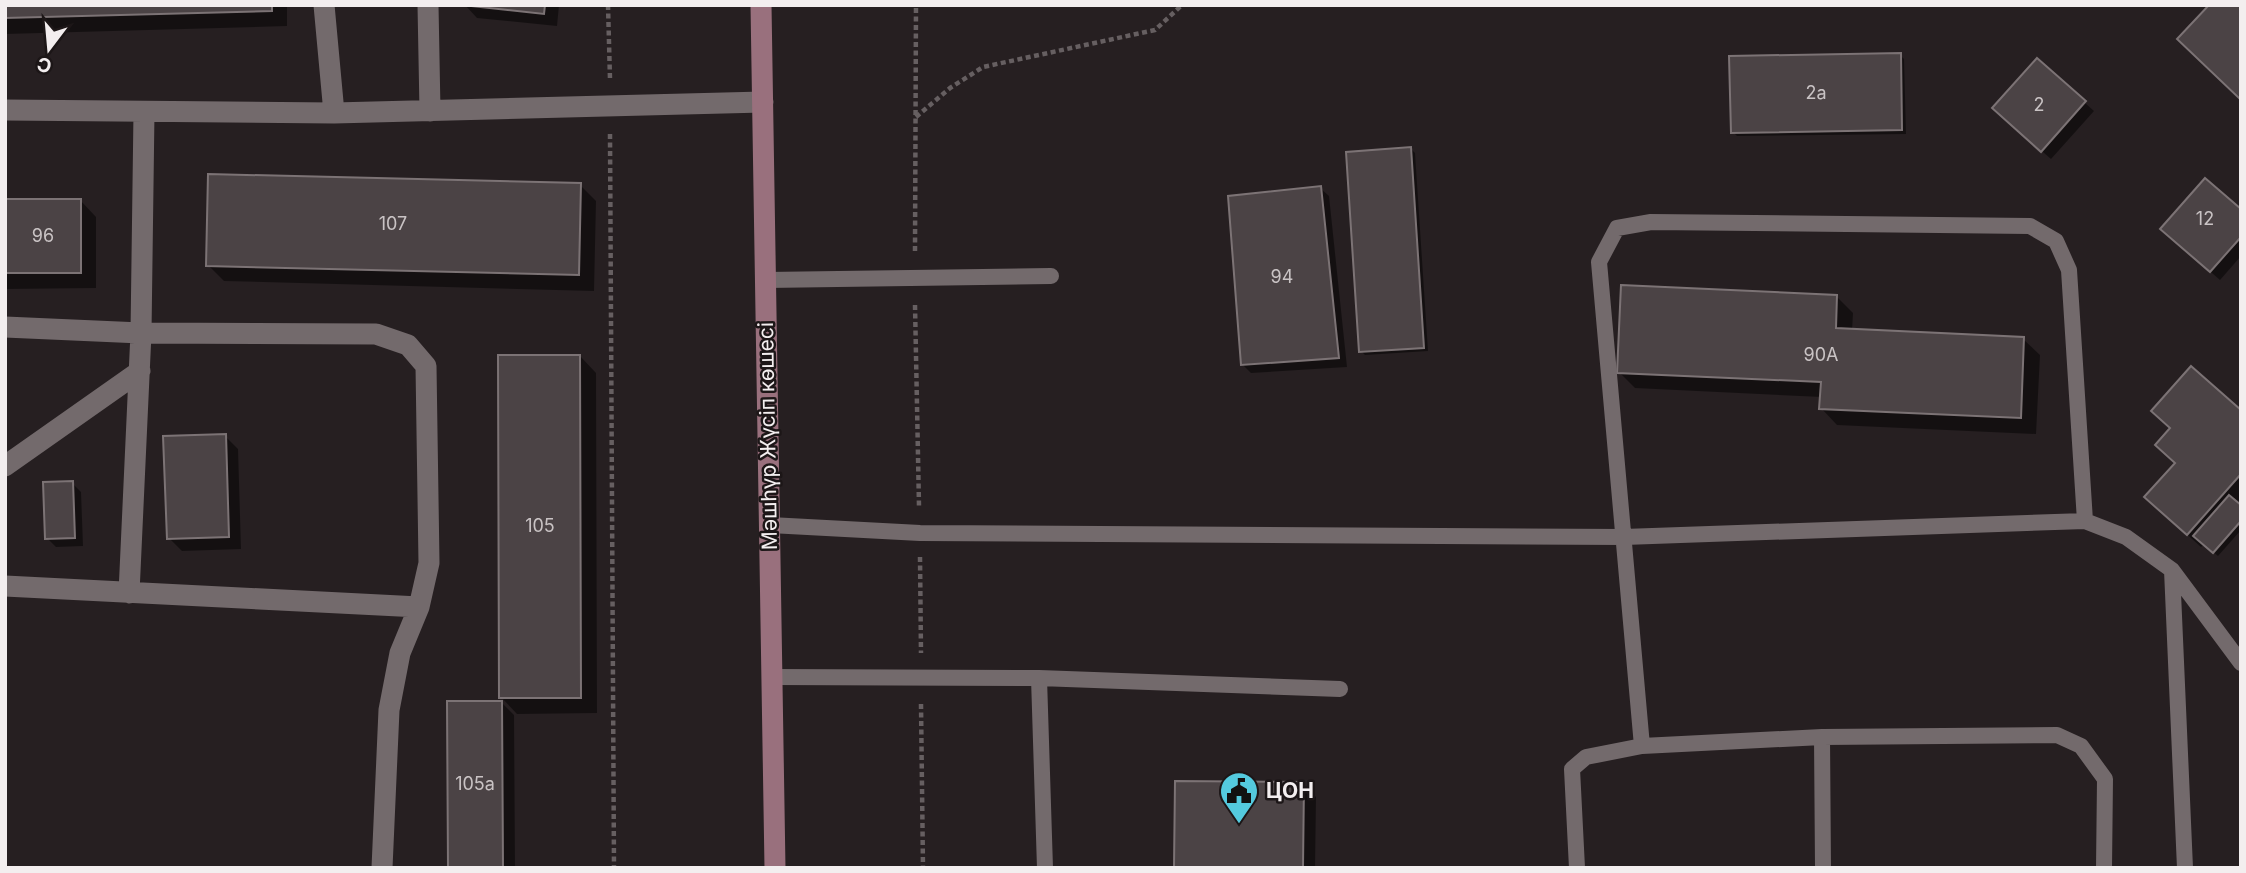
<svg xmlns="http://www.w3.org/2000/svg" width="2246" height="873" font-family="Inter,sans-serif">
  <rect width="100%" height="100%" fill="#261f21"/>
  <!-- shadow -->
  <path fill="#0007" d="M5,5H287V26L5,34Z
    M465,5H559L557,26L477,18Z
    M1900,55L1904,59L1906,134L1737,136L1733,132Z
    M2037,60L2094,111L2051,159L2003,117Z
    M1411,149L1415,153L1428,351L1365,355L1361,351Z
    M580,185L596,201L594,291L224,281L208,265Z
    M1320,188L1329,196L1347,367L1251,373L1242,364Z
    M80,200L96,217V288L5,289V201Z
    M2241,212V256L2220,280L2172,238Z
    M1837,297L1853,313L1852,331L2023,339L2040,355L2036,434L1837,425L1821,408L1822,397L1635,388L1619,372Z
    M580,356L596,373L597,713L517,714L501,697Z
    M2241,412V502L2238,505L2241,507V530L2218,556L2204,544L2201,547L2160,510Z
    M225,436L238,449L241,549L182,551L169,538Z
    M72,483L81,492L83,546L56,547L47,538Z
    M501,702L514,715L515,868H450Z
    M1303,784L1316,797L1315,868H1175Z"/>
  <!-- building -->
  <path fill="#4b4345" stroke="#7c7375" stroke-width="2" d="M5,5H272V11L5,18Z
    M462,5H545L544,14Z
    M2209,5H2241V100L2177,39Z
    M1901,53L1902,130L1731,133L1729,56Z
    M2037,58L2086,101L2041,152L1992,108Z
    M1411,147L1424,348L1359,352L1346,152Z
    M208,174L581,183L579,275L206,266Z
    M2205,178L2241,209V237L2210,272L2160,229Z
    M1321,186L1339,358L1241,365L1228,196Z
    M5,199H81V273H5Z
    M1621,285L1837,295L1836,328L2024,337L2021,418L1819,409L1821,382L1617,373Z
    M498,355H580L581,698H499Z
    M2191,366L2241,410V474L2187,535L2144,497L2175,463L2155,445L2170,428L2151,411Z
    M226,434L229,537L167,539L163,436Z
    M73,481L75,538L45,539L43,482Z
    M2229,495L2241,505V521L2213,553L2193,536Z
    M447,701H502L503,868H448Z
    M1175,781L1304,782L1303,868H1174Z"/>
  <g fill="none" stroke-linecap="round" stroke-linejoin="round">
    <!-- path -->
    <path stroke="#665f61" stroke-width="4.5" stroke-dasharray="5 3.5" stroke-linecap="butt" d="M608,5L610,79
      M916,117L950,88L983,67L1155,30L1182,5
      M610,134L614,868
      M915,251L916,5
      M915,305L919,506
      M920,557L921,653
      M921,704L923,868"/>
    <!-- service -->
    <path stroke="#736a6c" stroke-width="16" d="M766,280L1051,276
      M770,525L920,533L1624,537L2085,521L2126,537L2172,570L2241,663
      M2172,570L2185,868
      M772,677L1039,678L1045,868
      M1039,678L1340,689
      M1642,746L1599,262L1617,228L1651,222L2030,226L2056,241L2069,270L2085,521
      M1577,868L1572,769L1586,757L1642,746L1822,737
      M1823,868L1822,737L2057,735L2081,746L2105,779L2104,868"/>
    <!-- minor -->
    <path stroke="#736a6c" stroke-width="21" d="M324,5L334,113
      M428,5L430,111
      M5,110L334,113L763,102
      M144,112L141,333L376,334L408,345L426,366L429,563L419,607L400,653L389,710L382,868
      M5,327L141,333L129,593
      M5,466L140,371
      M5,586L419,607"/>
    <!-- secondary -->
    <path stroke="#99707d" stroke-width="21" d="M761,5L775,868"/>
  </g>
  <!-- icons -->
  <defs>
    <symbol id="civic-pin" viewBox="-11 -11 22 30"><path d="M0 17L-7.5 6A9.5 9.5 0 1 1 7.5 6Z" fill="#54cade" stroke="#1c1617"/><path d="M-.6-6.5H3V-4.5H.6V-3L4-1V1h2V6H-6V1h2V-1L-.6-3ZM-1.2 2.5V6h2.4V2.5Z" fill="#111"/></symbol>
  </defs>
  <g fill-rule="evenodd">
    <use href="#civic-pin" x="1217" y="769" width="44" height="60"/>
  </g>
  <g text-anchor="middle" stroke-width="5" stroke-linejoin="round" paint-order="stroke">
    <!-- number labels -->
    <g font-size="18" fill="#c9c3c4">
      <text x="1816" y="99">2а</text>
      <text x="2039" y="111">2</text>
      <text x="2205" y="225">12</text>
      <text x="393" y="230">107</text>
      <text x="43" y="242">96</text>
      <text x="1282" y="283">94</text>
      <text x="1821" y="361">90А</text>
      <text x="540" y="532">105</text>
      <text x="475" y="790">105а</text>
    </g>
    <!-- street labels -->
    <g font-size="21" fill="#f3eeef" stroke="#1c1617">
      <text transform="translate(768 436) rotate(-91)" y="7">Мәшһүр Жүсіп көшесі</text>
    </g>
    <!-- poi labels -->
    <g font-size="21" font-weight="bold" fill="#f3eeef" stroke="#1c1617" text-anchor="start">
      <text x="1266" y="798">ЦОН</text>
    </g>
  </g>
  <!-- border -->
  <rect width="2246" height="873" fill="none" stroke="#f3eeef" stroke-width="14"/>
  <!-- north arrow -->
  <g transform="translate(49 49) rotate(196)" stroke="#1c1617" stroke-width="5" paint-order="stroke">
  <path d="M0-5L12 26L0 18L-12 26Z" fill="#f3eeef"/>
  <text y="-10" font-size="19" font-weight="bold" text-anchor="middle" fill="#f3eeef">С</text>
  </g>
</svg>
